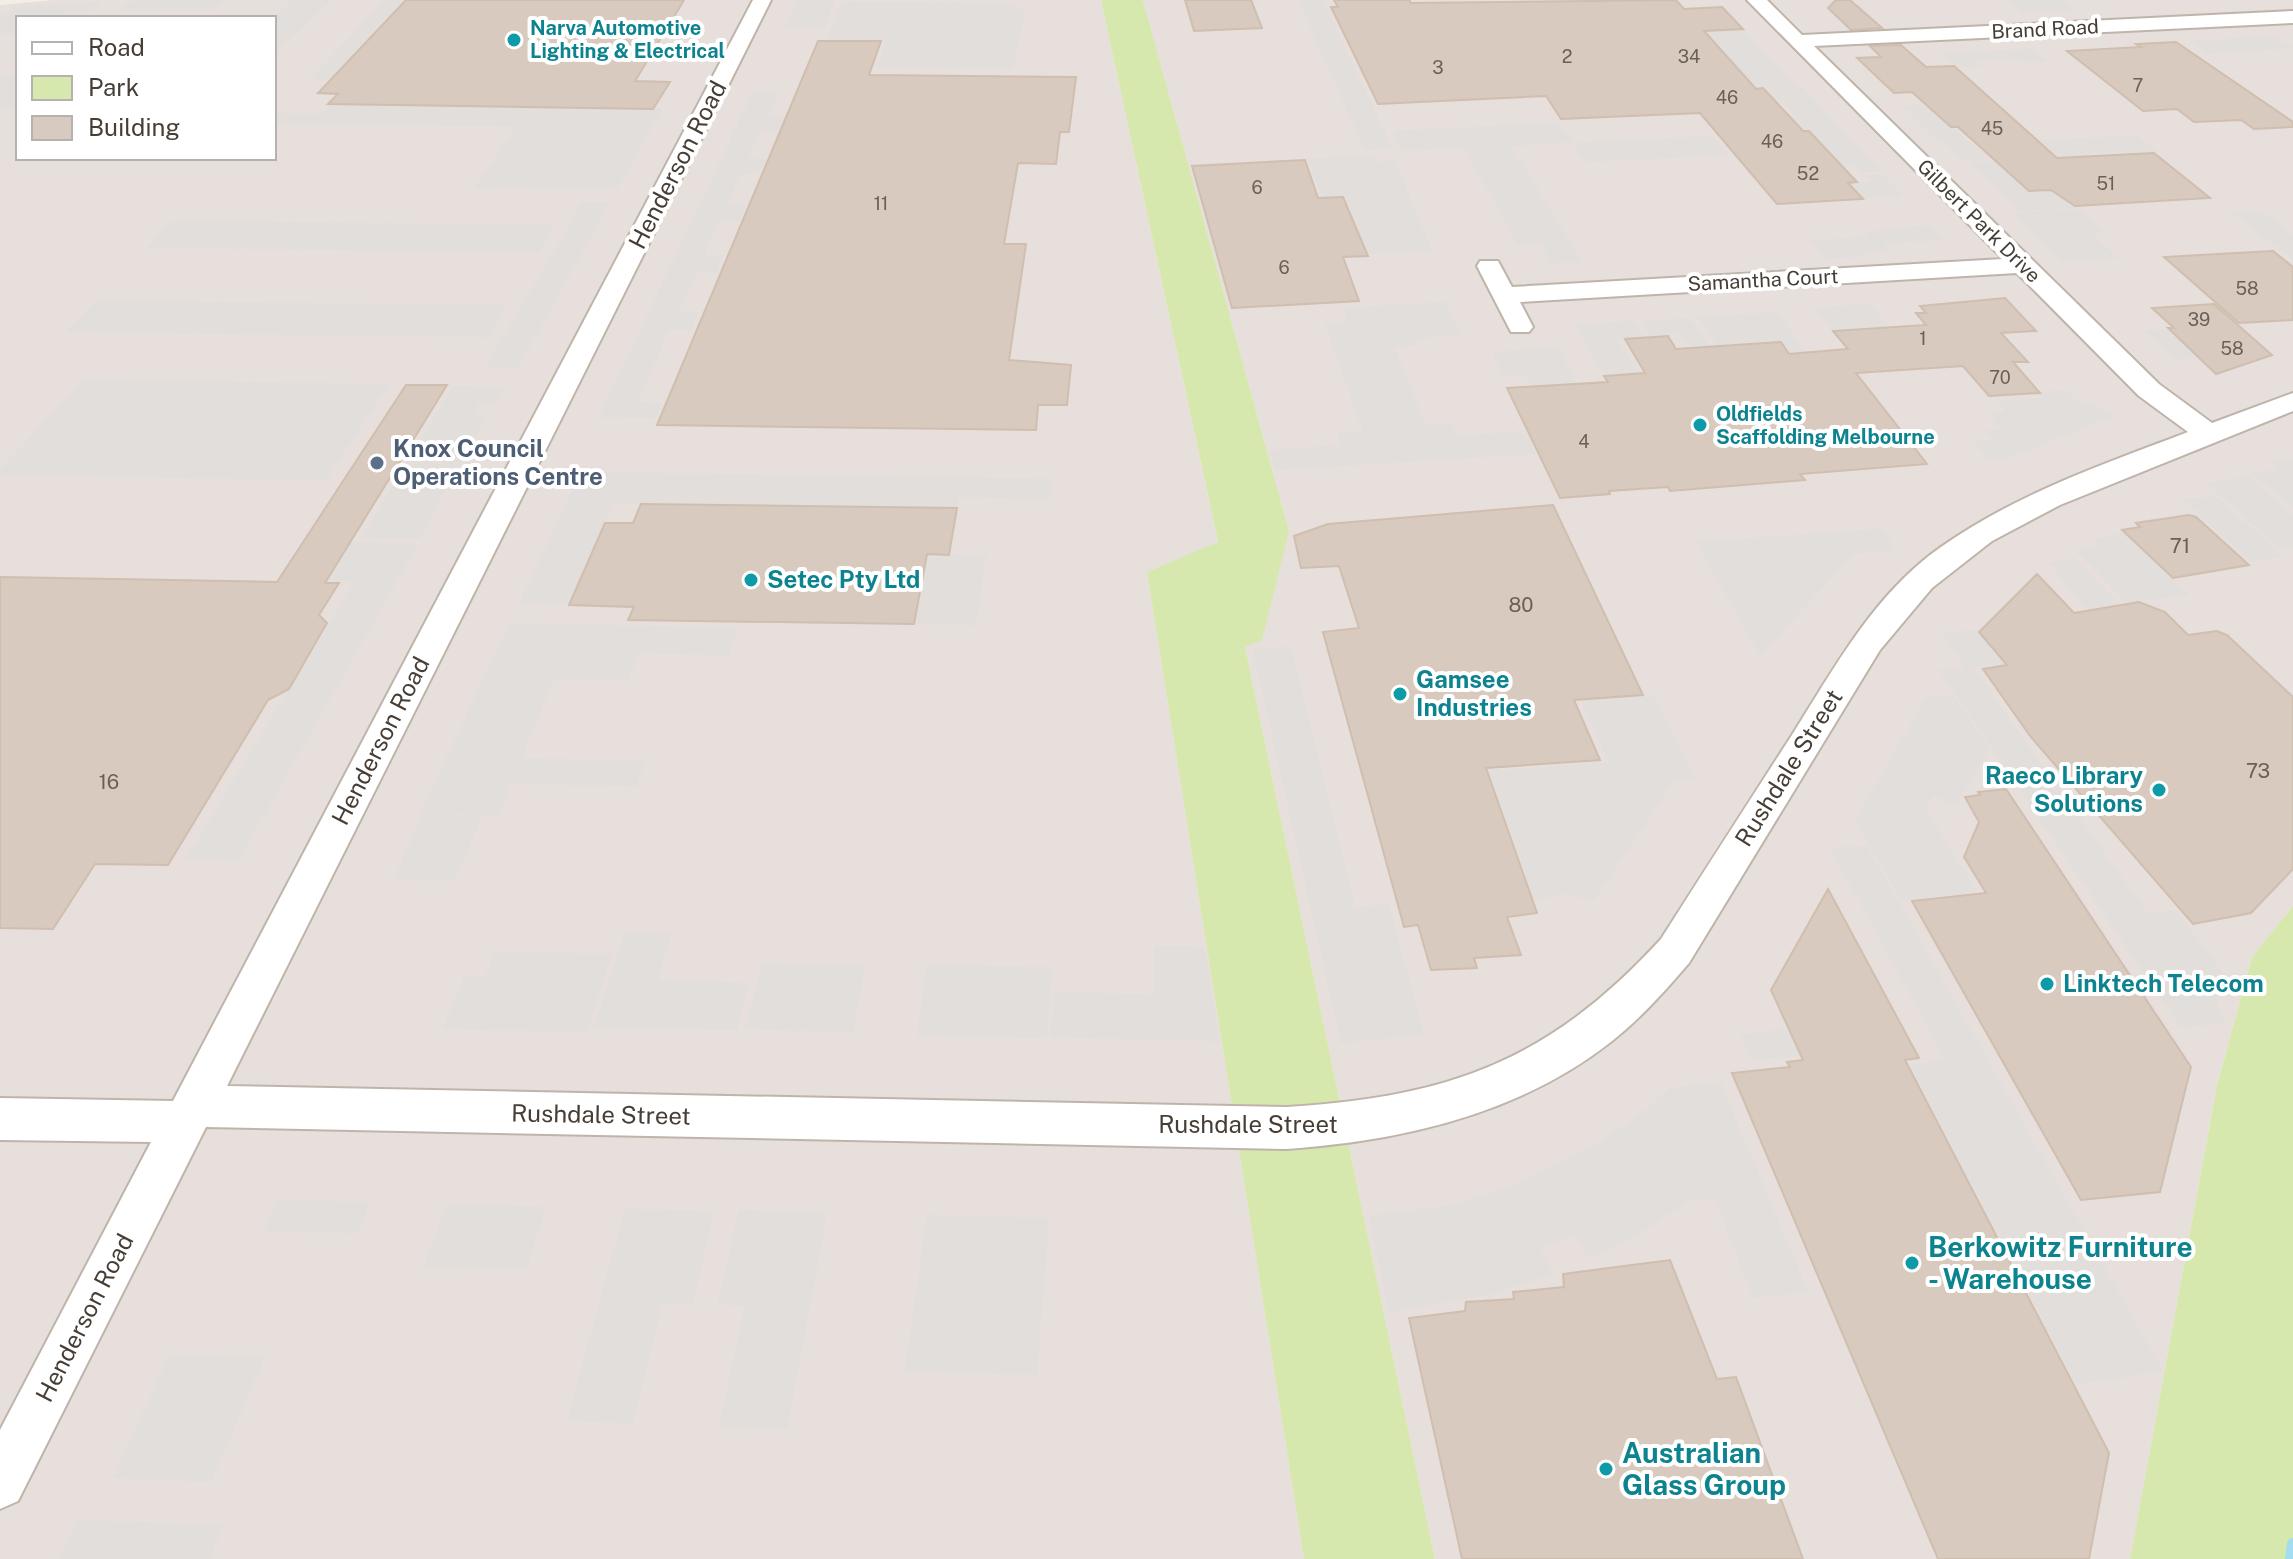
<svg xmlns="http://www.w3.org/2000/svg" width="2293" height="1559" font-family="'Public Sans',sans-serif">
  <rect width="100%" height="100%" fill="#f3ede6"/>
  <!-- industrial -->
  <path fill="#e6dfdb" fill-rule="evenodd" d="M54,0H1101L1218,543L1147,572L1304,1559H0V5ZM18,18H274V158H18Z
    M1143,0H2293V906L2252,957L2217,1084L2130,1559H1435L1245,647L1289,531Z"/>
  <!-- green -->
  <path fill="#d7e8af" d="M1101,0H1143L1289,531L1262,640L1245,647L1435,1559H1304L1147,572L1218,542Z
    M2293,906V1559H2130L2217,1085L2252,957Z"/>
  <!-- parking -->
  <path fill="#e1dedb" d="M227,0L215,10H120L131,1Z
    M293,0H331L274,55L273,18Z
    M385,0H405L330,80L310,79Z
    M798,0H835L824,27H786Z
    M1298,0H1322L1393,148L1365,150Z
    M2063,0L2076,10L2024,13L2009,1Z
    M101,2L93,10L71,11L62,18H18V34L0,33V18L16,7Z
    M842,2L1015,3L1014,9H1025L1013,69L877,67L887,39H826Z
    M1744,30L1797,86L1719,90L1742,72L1705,31Z
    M2274,36L2293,48L2209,54L2190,41Z
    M2033,49L2049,62L2026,63L2020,59L1976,60L1981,66L1957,67L1941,53Z
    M0,76H18V109H0Z
    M1802,87L1861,149L1880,171L1862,172L1855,165L1833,166L1828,151L1809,129H1803L1791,117L1796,116L1784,103L1788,101L1777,102L1765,89Z
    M753,92H779L768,116H787L781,131H760L748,158L766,159L760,173L740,174L727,204L746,205L739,221H719L704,255H723L716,273H696L679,311L698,312L691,330H669L638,402L662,403L656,418L599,417Z
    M1931,104L1945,117L1940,118L1944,122L1985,154L1980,155L1985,160L1965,161L1940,137H1934L1902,106Z
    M331,106L662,109L617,189L475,188L517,126L274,124L276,113L323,114Z
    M1559,123L1573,142L1511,146L1582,262L1552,263L1541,244L1518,245L1464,148L1402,151L1393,131Z
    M1713,136L1728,155L1586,162L1573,143Z
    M2138,136L2157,151L2058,156L2041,140Z
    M1373,156L1376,162L1395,161L1432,251L1369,254L1345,196L1322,197L1308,159Z
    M2022,160L2013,177L2028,192L2051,191L2076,208L2019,211L1969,163Z
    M1882,174L1903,196L1863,198L1849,183L1871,182L1865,175Z
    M583,202H610L518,368L486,367Z
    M2081,210L2106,232L2091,234L2118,258L2061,261L2012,213Z
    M2262,211L2293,235V260L2234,213Z
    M173,221L555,225L539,252L147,248Z
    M1930,225L1944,240L1883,243L1888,251L1864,253L1851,238L1868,237L1865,232Z
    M1849,238L1865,256L1824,259L1809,240Z
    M97,301L507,305L488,337L66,332Z
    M1445,302L1460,335L1416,338L1417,345L1394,347L1426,426L1453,424L1458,436L1525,431L1536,454L1276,470L1270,450L1340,445L1338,432L1363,431L1325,324L1348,322L1343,308Z
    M1870,304L1889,327L1833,331L1815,308Z
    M1776,312L1806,352L1790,353L1782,341L1717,345L1698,317Z
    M1690,318L1723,366L1704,368L1681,333L1650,335L1641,321Z
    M1632,321L1642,337L1617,339L1637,373L1604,375L1576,325Z
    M2167,329L2177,338H2185L2206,358L2175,359L2144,330Z
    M1558,347L1576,383L1530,386L1525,374L1503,376L1492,352Z
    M82,380L389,384L326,480L0,475V470Z
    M453,386L503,388L494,403H479L472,415L487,416L419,539H361Z
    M2066,390L2079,404L2088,401L2113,416L2009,458L1988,459L1974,441L1994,440L1986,430L2001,429L1988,413L2006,412L1997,401L2045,398L2040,392Z
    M2293,459V507L2252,473L2278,469L2272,462Z
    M581,472L1053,479L1051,499L959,497L957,508L614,503L569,605L519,604Z
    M2248,477L2293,515V548L2282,550L2206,483Z
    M2215,496L2283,556L2252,562L2184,500Z
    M1881,529L1896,550L1854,554L1760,655L1696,542Z
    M2124,533L2189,595L2126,602L2076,550L2099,545L2094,539Z
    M344,542L418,544L238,861L186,859L354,583L320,580Z
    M927,554L986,555L976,625L914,624Z
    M2075,558L2119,604L2086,609L2049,563Z
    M510,623L738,628L729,655L639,653L628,680L554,679L521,758L645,761L636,786L511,784L498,815L420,814Z
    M1976,630L2004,663L1973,667L2147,913L2176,910L2239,994L2215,997L2224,1023L2181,1027L1939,670L1965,668L1942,633Z
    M1291,646L1355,908L1388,903L1424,1034L1341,1043L1253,650Z
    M1653,696L1695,778L1675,779L1594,900L1567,894L1534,899L1489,771L1608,762L1582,701Z
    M1953,696L1989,749L1956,806L1934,795L1925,809L1977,892L1902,901L1855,820L1927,697Z
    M423,815L482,817L454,881L393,880Z
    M1867,846L2163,1371L2076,1384L1910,1065L1946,1060L1830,848Z
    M625,933L671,934L658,980L749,983L737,1030L594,1027Z
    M1154,946L1205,947L1219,1041L1050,1037L1055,992L1154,995Z
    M495,952L612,954L587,1032L443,1029L464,976L485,977Z
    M762,963L865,966L853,1032L745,1029Z
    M927,965L1052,967L1047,1038L917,1036Z
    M1788,1029L1800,1055L1752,1060L1741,1035Z
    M1720,1082L1808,1292L1753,1298L1715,1199L1690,1200L1636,1236L1589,1258L1575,1236L1540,1248L1553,1274L1492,1294L1389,1312L1369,1216L1452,1205L1512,1186L1595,1145L1640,1115L1670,1088Z
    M279,1200L370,1202L358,1233L264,1232Z
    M447,1204L546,1207L526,1269L424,1266Z
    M625,1209L714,1211L693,1303H662L633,1423L567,1421Z
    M739,1210L827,1213L787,1429L719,1426L745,1306L718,1304Z
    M927,1215L1049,1218L1037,1375L905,1371Z
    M170,1355L264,1358L211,1482L112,1478Z
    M78,1520L223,1525L209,1559H60Z"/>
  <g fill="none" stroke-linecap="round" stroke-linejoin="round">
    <!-- stream -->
    <path stroke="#a2ddf1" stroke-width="12" d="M2291,1559L2293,1544"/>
  </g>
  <!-- building -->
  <path fill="#d8cabf" stroke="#d0beaf" stroke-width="2" d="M406,0H684L635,81L670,82L653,109L328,104L338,94L318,93Z
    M1185,0H1251L1262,28L1194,31Z
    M1334,0H1409L1411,3L1676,0L1684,9L1722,7L1743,29L1704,31L1756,89L1763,88L1803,131H1809L1857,182L1848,183L1863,199L1777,204L1700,113L1561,119L1546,96L1378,104L1331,7H1338Z
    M1836,0H1850L1882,28L1851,30L1828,8Z
    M818,41H881L869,75L1076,77L1069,132H1060L1056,164L1018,163L1004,244H1026L1009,360L1071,365L1067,405H1038L1036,430L657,425Z
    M2176,42L2293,122V127L2254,129L2241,120L2194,122L2177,109L2143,111L2067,51L2141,47L2136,44Z
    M1901,45L1926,67L1954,66L2057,158L2154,153L2210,198L2075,206L2051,190L2029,191L1958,127H1951L1912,92L1894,93L1857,58L1881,57L1870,46Z
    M1305,160L1318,198L1343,197L1368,256L1343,257L1359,301L1232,308L1192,166Z
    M2273,251L2293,267V320L2239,323L2164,257Z
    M2005,298L2036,331L2001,333L2028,362H2013L2040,393L1989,396L1963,366L1856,373L1927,464L1800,474L1805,480L1670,491L1668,487L1609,491L1610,494L1560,498L1507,388L1608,382L1604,376L1645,373L1625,339L1668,336L1676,349L1781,342L1789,354L1848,349L1833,331L1926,325L1916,313H1926L1920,306Z
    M2214,304L2272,355L2216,374L2168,328H2174L2152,308Z
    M406,385H447L325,583H339L319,615L327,623L289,689L268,700L168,865L95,864L53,929L0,928V577L277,582Z
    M641,504L957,508L949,555L927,554L914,624L628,620L634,607L569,605L605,523H633Z
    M1553,505L1643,695L1574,700L1600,760L1486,768L1537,913L1507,917L1521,955L1474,958L1477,968L1431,970L1418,925L1404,927L1323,632L1359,628L1339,566L1301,568L1294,536L1328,524Z
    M2189,515L2196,517L2249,565L2173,578L2122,530L2140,527L2136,523Z
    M2037,574L2074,613L2139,602L2165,612L2188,635L2217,631L2227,635L2293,697V869L2251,913L2193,924L2030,736L1983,669L2007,665L1979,632Z
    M2006,789L2191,1067L2160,1192L2081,1200L1912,901L1986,893L1964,857L1979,822L1965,797L1980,795L1978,792Z
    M1828,889L1919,1058L1905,1060L2109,1453L2089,1559H1938L1732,1073L1790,1067L1787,1062L1803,1060L1771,990Z
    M1670,1260L1717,1379L1736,1377L1803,1559H1462L1409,1318L1465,1311L1466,1302L1514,1299L1513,1292L1564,1287L1563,1274Z"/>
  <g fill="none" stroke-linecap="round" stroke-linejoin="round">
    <defs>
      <path id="minor" d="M753,0H771L227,1086L1287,1107C1450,1097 1549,1061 1661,939C1704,871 1748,803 1792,735C1835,667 1874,594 1941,547C2016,494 2104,464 2188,432L2139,396L2017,273L1520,302L1533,327L1529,332H1511L1477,266L1480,261H1498L1512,287L2003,259L1747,0H1767L1802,35L2293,11V23L1814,46L2159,384L2212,423L2293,393V411L2060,505L1992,541L1932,588L1880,650L1689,963C1665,991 1641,1018 1612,1041C1520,1114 1402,1141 1287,1149L206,1127L18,1501L0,1509V1430L151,1142L0,1140V1098L173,1101Z"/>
    </defs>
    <!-- minor casing -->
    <use href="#minor" stroke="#bfb4a9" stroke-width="4"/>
    <!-- minor -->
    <use href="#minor" fill="#fff" fill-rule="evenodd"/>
  </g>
  <!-- markers -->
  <g fill="#0f9aa8" stroke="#fff" stroke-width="3">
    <circle cx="514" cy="40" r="8"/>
    <circle cx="1700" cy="425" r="8"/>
    <circle cx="751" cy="580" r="8"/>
    <circle cx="1400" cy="694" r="8"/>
    <circle cx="2159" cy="790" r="8"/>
    <circle cx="2047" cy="984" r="8"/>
    <circle cx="1912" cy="1263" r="8"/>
    <circle cx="1606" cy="1469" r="8"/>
  </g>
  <circle fill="#5c6f8a" stroke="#fff" stroke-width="3" cx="377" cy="463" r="8"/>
  <g text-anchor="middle" stroke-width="8" stroke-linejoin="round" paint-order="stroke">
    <!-- far-number labels -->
    <g font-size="18" fill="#6a6058">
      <text x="1567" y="63">2</text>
      <text x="1689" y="63">34</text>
      <text x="1438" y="74">3</text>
      <text x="2138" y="92">7</text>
      <text x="1727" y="104">46</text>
      <text x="1992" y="135">45</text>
      <text x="1772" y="148">46</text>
      <text x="1808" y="180">52</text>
      <text x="2106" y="190">51</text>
      <text x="1257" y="194">6</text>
      <text x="881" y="210">11</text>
      <text x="1284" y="274">6</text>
      <text x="2247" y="295">58</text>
      <text x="2199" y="326">39</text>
      <text x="1923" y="345">1</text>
      <text x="2232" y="355">58</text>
      <text x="2000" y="384">70</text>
      <text x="1584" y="448">4</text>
    </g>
    <!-- far-culture labels -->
    <g font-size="20" font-weight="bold" fill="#0d838f" stroke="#fff" text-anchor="start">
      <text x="530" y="35">Narva Automotive<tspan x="530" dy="23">Lighting &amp; Electrical</tspan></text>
      <text x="1716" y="421">Oldfields<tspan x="1716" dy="23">Scaffolding Melbourne</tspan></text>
    </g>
    <!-- far-street labels -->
    <g font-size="20" fill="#463d35" stroke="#fff">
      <text transform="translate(2045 29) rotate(-3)" y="7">Brand Road</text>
      <text transform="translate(1979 221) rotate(45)" y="7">Gilbert Park Drive</text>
      <text transform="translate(1763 280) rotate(-3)" y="7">Samantha Court</text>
    </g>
    <!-- number labels -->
    <g font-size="20" fill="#6a6058">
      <text x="2180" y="553">71</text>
      <text x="1521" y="612">80</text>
      <text x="2258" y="778">73</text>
      <text x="109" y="789">16</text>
    </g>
    <!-- street labels -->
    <g font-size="24" fill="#463d35" stroke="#fff">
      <text transform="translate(678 165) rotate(-63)" y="8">Henderson Road</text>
      <text transform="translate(381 741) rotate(-63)" y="8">Henderson Road</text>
      <text transform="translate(1789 768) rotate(-58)" y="8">Rushdale Street</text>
      <text transform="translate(601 1115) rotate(1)" y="8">Rushdale Street</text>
      <text x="1248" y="1133">Rushdale Street</text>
      <text transform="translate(85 1318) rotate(-63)" y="8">Henderson Road</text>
    </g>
    <!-- service labels -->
    <g font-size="24" font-weight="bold" fill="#4e5e75" stroke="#fff" text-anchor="start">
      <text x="393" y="457">Knox Council<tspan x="393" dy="28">Operations Centre</tspan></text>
    </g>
    <!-- culture labels -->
    <g font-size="24" font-weight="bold" fill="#0d838f" stroke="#fff" text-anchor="start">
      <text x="767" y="588">Setec Pty Ltd</text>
      <text x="1416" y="688">Gamsee<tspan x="1416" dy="28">Industries</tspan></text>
      <text x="2143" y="784" text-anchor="end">Raeco Library<tspan x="2143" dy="28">Solutions</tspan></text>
      <text x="2063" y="992">Linktech Telecom</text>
    </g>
    <!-- near-culture labels -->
    <g font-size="28" font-weight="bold" fill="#0d838f" stroke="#fff" text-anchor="start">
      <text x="1928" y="1257">Berkowitz Furniture<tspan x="1928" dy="32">- Warehouse</tspan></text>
      <text x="1622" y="1463">Australian<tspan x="1622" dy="32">Glass Group</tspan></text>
    </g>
  </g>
  <!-- legend -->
  <rect x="16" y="16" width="260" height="144" fill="#ffffff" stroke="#b5b1ae" stroke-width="2"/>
  <rect x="32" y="42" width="40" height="12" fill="#ffffff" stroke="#b5b1ae" stroke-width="2"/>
  <text x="88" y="56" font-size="24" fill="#463d35">Road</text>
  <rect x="32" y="76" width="40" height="24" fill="#d7e8af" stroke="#b5b1ae" stroke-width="2"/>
  <text x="88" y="96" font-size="24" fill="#463d35">Park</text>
  <rect x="32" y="116" width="40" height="24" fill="#d8cabf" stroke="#b5b1ae" stroke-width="2"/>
  <text x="88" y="136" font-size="24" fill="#463d35">Building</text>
</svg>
